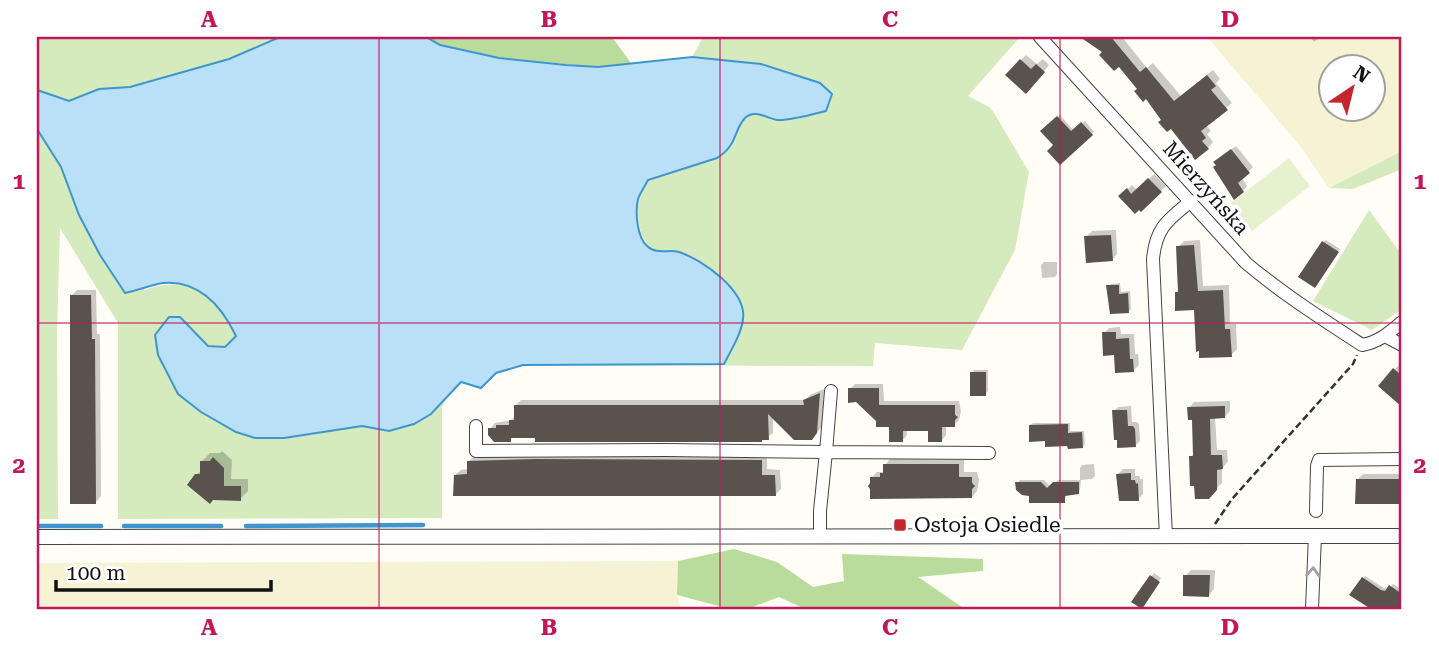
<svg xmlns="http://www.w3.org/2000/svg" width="1439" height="646" font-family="'Roboto Serif',serif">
  <rect width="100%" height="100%" fill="#fffdf5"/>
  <!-- farmland -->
  <path fill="#f6f3d4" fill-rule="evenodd" d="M1207,37H1402V151L1329,188L1301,147ZM1330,66H1372V108H1330Z
    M678,561L677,595L681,609H37V563Z"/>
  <!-- green -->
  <path fill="#d5ebbd" d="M37,37H388L130,87L99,89L69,101L37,90Z
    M703,37H1020L968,96L991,108L1029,172L1015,250L962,350L875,343L873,366L523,365L737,297L728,284L677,251L659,252L647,246L641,233L637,213L639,197L648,180L717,158L726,152L744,120L751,114L764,115L778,120L809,115L761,64L692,57Z
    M37,129L61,167L79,215L100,255L145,290C190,273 217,297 236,336L225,347L208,346L180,317L284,438L362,426L389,431L431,414L446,400L442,407V518L118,519V323L60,228L57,333L58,519H37Z
    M1402,151V169L1353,189L1329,188Z
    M1369,210L1402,255V309L1372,330L1313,301Z"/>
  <!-- forest -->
  <path fill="#b9dc9c" d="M426,37H612L631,63L598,67L499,58L440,45Z
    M734,549L777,562L813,587L844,581L842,554L983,559V571L918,577L965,609H805L779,597L747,609H730L677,595L678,561Z"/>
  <!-- pitch -->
  <path fill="#e6f2cf" d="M1289,158L1310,186L1252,231L1231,203Z"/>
  <!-- water -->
  <path fill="#b9e0f7" stroke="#3f96cf" stroke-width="2" d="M280,37H426L440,45L499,58L566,65L598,67L692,57L761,64L820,83L832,94L826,111C814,114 789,121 777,120C766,118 755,109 745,118C733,131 738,145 717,158L648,180C645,186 640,193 638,199C635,212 637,237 647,246C656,255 669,249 679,252C703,260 747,291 743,319C741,335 731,350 724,364L523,365L496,373L481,388L461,382L431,414L414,424L389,431L362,426L284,438H255L236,432L201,412L178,394L158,355L155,335L169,317H180L208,346L225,347L236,336C222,307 199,280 163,283C154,284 136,291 125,293L100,255L79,215L61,167L37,129V90L69,101L99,89L130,87L229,59Z"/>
  <!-- shadow -->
  <path fill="#0003" d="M1081,37H1122L1147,68L1153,63L1181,96L1213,70L1220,79L1216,83L1232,103L1206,125L1211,131L1207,134L1213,142L1208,148L1163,120L1119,65L1104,52Z
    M1310,37H1320L1314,42Z
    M1026,55L1037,64L1043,59L1049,65L1032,86L1021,60Z
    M1060,115L1074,131L1085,121L1094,132L1060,163L1056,145L1042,131Z
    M1236,146L1253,167L1242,178L1247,186L1243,191L1220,158Z
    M1154,174L1166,186L1141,210L1121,196L1132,185L1137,190Z
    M1116,230L1117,254L1112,260L1086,237L1092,231Z
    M1200,240L1203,286L1229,285L1230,324H1236L1237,349L1231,355L1196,308L1177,292L1179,289L1178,247L1184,241Z
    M1326,240L1340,249L1317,283L1323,242Z
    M1044,262H1057V274L1055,277L1042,278L1041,265Z
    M1120,283L1121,292L1130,291L1131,309L1128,312L1108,286L1111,284Z
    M77,290H96L97,334H100L101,496L96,502L71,296Z
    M1120,327L1121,334H1134L1135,354H1138L1139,365L1133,371L1116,354L1104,333L1109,328Z
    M1400,364L1402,366V404L1380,385Z
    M974,370H988V391L985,394L972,373Z
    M855,384H883L884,401H959L961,411L959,420L954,425H946V435L941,441L930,429H907V435L902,441L891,425L878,420L850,389Z
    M824,389L822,426L817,433L773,416V433L762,441L537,436H514L510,440L490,429L495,423L511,420L515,416V406L521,400H805L810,395Z
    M1230,401V411L1225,417H1215L1217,450H1227L1228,462L1222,468V483L1208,497L1190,457L1195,453L1193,418L1189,408L1194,402Z
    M1131,406L1132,422H1137L1139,424L1140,441L1136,445L1114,411L1118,407Z
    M1033,423H1070V431H1084L1085,444L1083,447L1046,439L1030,425Z
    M222,451L232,460L231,479H248V491L240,499L196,475L202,470V461L210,453H220Z
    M767,455V469L780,470L781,489L775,495L455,475L461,470L468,469V462L474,456Z
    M890,459L964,460V472H977L979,480L977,491L972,497L872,477L877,472H883L885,465Z
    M1094,464L1095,476L1092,479L1081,480L1080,490L1078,493L1067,494L1064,501L1031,494L1017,483L1020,480H1044L1051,487L1058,480H1080V468L1082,465Z
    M1123,469H1135V476H1140V479H1143V494L1138,499L1118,474Z
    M1363,474H1402V502H1357V480Z
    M1191,570H1215L1214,589L1209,595L1185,576Z
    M1154,573L1161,578L1144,604L1134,602Z
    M1365,576L1384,588L1388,589L1393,584L1401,589L1402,587V609H1374L1352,595Z"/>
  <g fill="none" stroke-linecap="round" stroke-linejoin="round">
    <!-- stream -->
    <path stroke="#3f96cf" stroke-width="4.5" d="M37,526H101
      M124,526H221
      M246,526L423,525"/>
  </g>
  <!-- building -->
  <path fill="#5a524d" d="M1080,37H1111L1140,72L1146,67L1174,101L1207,75L1216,86L1211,90L1228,110L1201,131L1206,138L1202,141L1209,149L1195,160L1171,129L1167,132L1158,122L1161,120L1146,99L1143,102L1134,91L1137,89L1119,67L1114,71L1099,55L1102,52Z
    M1020,59L1031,69L1036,64L1045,72L1026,94L1005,75Z
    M1057,116L1071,131L1081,122L1093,135L1060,165L1047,151L1053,145L1040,131Z
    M1231,149L1250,173L1238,183L1244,192L1234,200L1213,167L1216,165L1213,162Z
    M1148,178L1162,192L1141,212L1139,210L1135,214L1118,196L1127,188L1131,194Z
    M1111,235L1113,261L1086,263L1084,236Z
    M1322,241L1339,252L1315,288L1298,277Z
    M1194,245L1198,291L1223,290L1225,329H1230L1232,357L1199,358V351L1196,352L1194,310L1175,311V292H1178L1176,246Z
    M1106,285H1119V294L1128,293L1129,313L1110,314Z
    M70,295H91L92,339H95L96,504H70Z
    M1102,332H1116V339L1129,338L1130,359H1133L1134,372L1115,373L1114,355L1103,356Z
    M1393,368L1402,376V407L1378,386Z
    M970,372H986V396H970Z
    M848,388H879V405H955V415L958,417L955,420V427H942V442H928V431H903V442H889V427H876V421L856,402L848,403Z
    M820,393L817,433L812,440H794L768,414L769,440H762V442H535V438H511V442H494L488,435V428H496V425H509V420H514V405H804L803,400Z
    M1225,406V418L1210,419L1211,455H1222L1223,469L1217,470V490L1209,499H1195L1194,486H1190L1189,456H1193L1192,420H1188L1187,407Z
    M1112,410H1127L1128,426H1133L1135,429L1136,447L1117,448V440H1114Z
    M1068,424V433L1082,432L1083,448L1068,449L1067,446L1045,447V441L1029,442V425Z
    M213,457L224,468V486H241V501L213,500L210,504L187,485L195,474H200V461H210Z
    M535,459L762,460V475H775L776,496H453L454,475L467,474V461Z
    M883,464H959V477H972V483L975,486L972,489V498L870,499V489L868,486L870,483V477H880V473H883Z
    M1131,473V480H1135L1136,484L1138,483L1139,501H1119L1116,474Z
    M1356,479H1402V504H1355Z
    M1015,482H1041L1047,488L1053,482H1079V494L1065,496V503H1029V496L1022,495L1016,490Z
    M1150,575L1160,582L1142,609L1131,602Z
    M1183,575H1210L1209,597L1183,596Z
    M1362,577L1381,590L1385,591L1389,585L1402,594V609H1371L1349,595Z"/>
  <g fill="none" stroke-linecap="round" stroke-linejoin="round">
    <defs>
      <path id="minor" d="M1040,37L1246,263C1283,294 1322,319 1362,345C1379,342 1389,333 1402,322
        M1385,336L1402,345
        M476,426V451L666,450L826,452L831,391
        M1316,511L1317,466L1319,460L1402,459
        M820,537V511L826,452L989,453
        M1166,537L1153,259C1156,227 1168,220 1191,201
        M1312,609L1315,535"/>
      <path id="tertiary" d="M37,537L1402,536"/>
    </defs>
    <!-- minor casing -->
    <use href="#minor" stroke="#444" stroke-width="14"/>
    <!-- tertiary casing -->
    <use href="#tertiary" stroke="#444" stroke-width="16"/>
    <!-- path -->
    <path stroke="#333" stroke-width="2.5" stroke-dasharray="7 3.5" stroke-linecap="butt" d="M1215,524L1232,499L1353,364L1357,355"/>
    <!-- minor -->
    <use href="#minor" stroke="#fff" stroke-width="12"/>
    <!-- tertiary -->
    <use href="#tertiary" stroke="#fff" stroke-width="14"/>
  </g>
  <!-- one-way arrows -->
  <defs><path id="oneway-chevron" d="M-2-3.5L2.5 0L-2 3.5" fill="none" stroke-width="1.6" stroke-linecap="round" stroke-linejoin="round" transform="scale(1.75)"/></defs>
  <use stroke="#a0a0a0" href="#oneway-chevron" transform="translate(1313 572) rotate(-87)"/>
  <!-- grid -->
  <path fill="none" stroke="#c2185b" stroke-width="2" stroke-opacity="0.55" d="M379,37V609M720,37V609M1060,37V609M37,323H1402"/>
  <!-- markers -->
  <rect fill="#c4262e" stroke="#fff" stroke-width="2.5" x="893" y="518" width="14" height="14" rx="3.5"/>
  <g text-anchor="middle" stroke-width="7" stroke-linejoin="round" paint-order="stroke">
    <!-- street labels -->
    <g font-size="21" fill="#111" stroke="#fff">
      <text transform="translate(1206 188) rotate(48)" y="7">Mierzyńska</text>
    </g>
    <!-- poi labels -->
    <g font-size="21" fill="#111" stroke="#fff" text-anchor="start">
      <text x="914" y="532">Ostoja Osiedle</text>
    </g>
  </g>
  <!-- border -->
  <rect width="1439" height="646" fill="none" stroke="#ffffff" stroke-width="77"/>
  <!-- north arrow -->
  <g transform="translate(1352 88) rotate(35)"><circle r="33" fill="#ffffff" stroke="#a0a0a0" stroke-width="2"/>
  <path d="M0-5L12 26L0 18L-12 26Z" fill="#c4262e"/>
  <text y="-10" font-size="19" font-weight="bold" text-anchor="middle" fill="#111111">N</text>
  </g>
  <!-- scale -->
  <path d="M56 580v10h215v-10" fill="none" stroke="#111111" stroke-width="3.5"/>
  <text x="66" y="580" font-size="21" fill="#111111" stroke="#ffffff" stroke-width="5" paint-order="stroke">100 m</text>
  <rect x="38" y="38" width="1362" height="570" fill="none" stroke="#c2185b" stroke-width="2.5"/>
  <g font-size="23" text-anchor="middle" font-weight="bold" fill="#c2185b">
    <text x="209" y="27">A</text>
    <text x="549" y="27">B</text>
    <text x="890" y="27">C</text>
    <text x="1230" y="27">D</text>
    <text x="19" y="189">1</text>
    <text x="1420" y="189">1</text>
    <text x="19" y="473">2</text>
    <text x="1420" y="473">2</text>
    <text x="209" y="635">A</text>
    <text x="549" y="635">B</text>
    <text x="890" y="635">C</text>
    <text x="1230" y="635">D</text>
  </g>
</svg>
